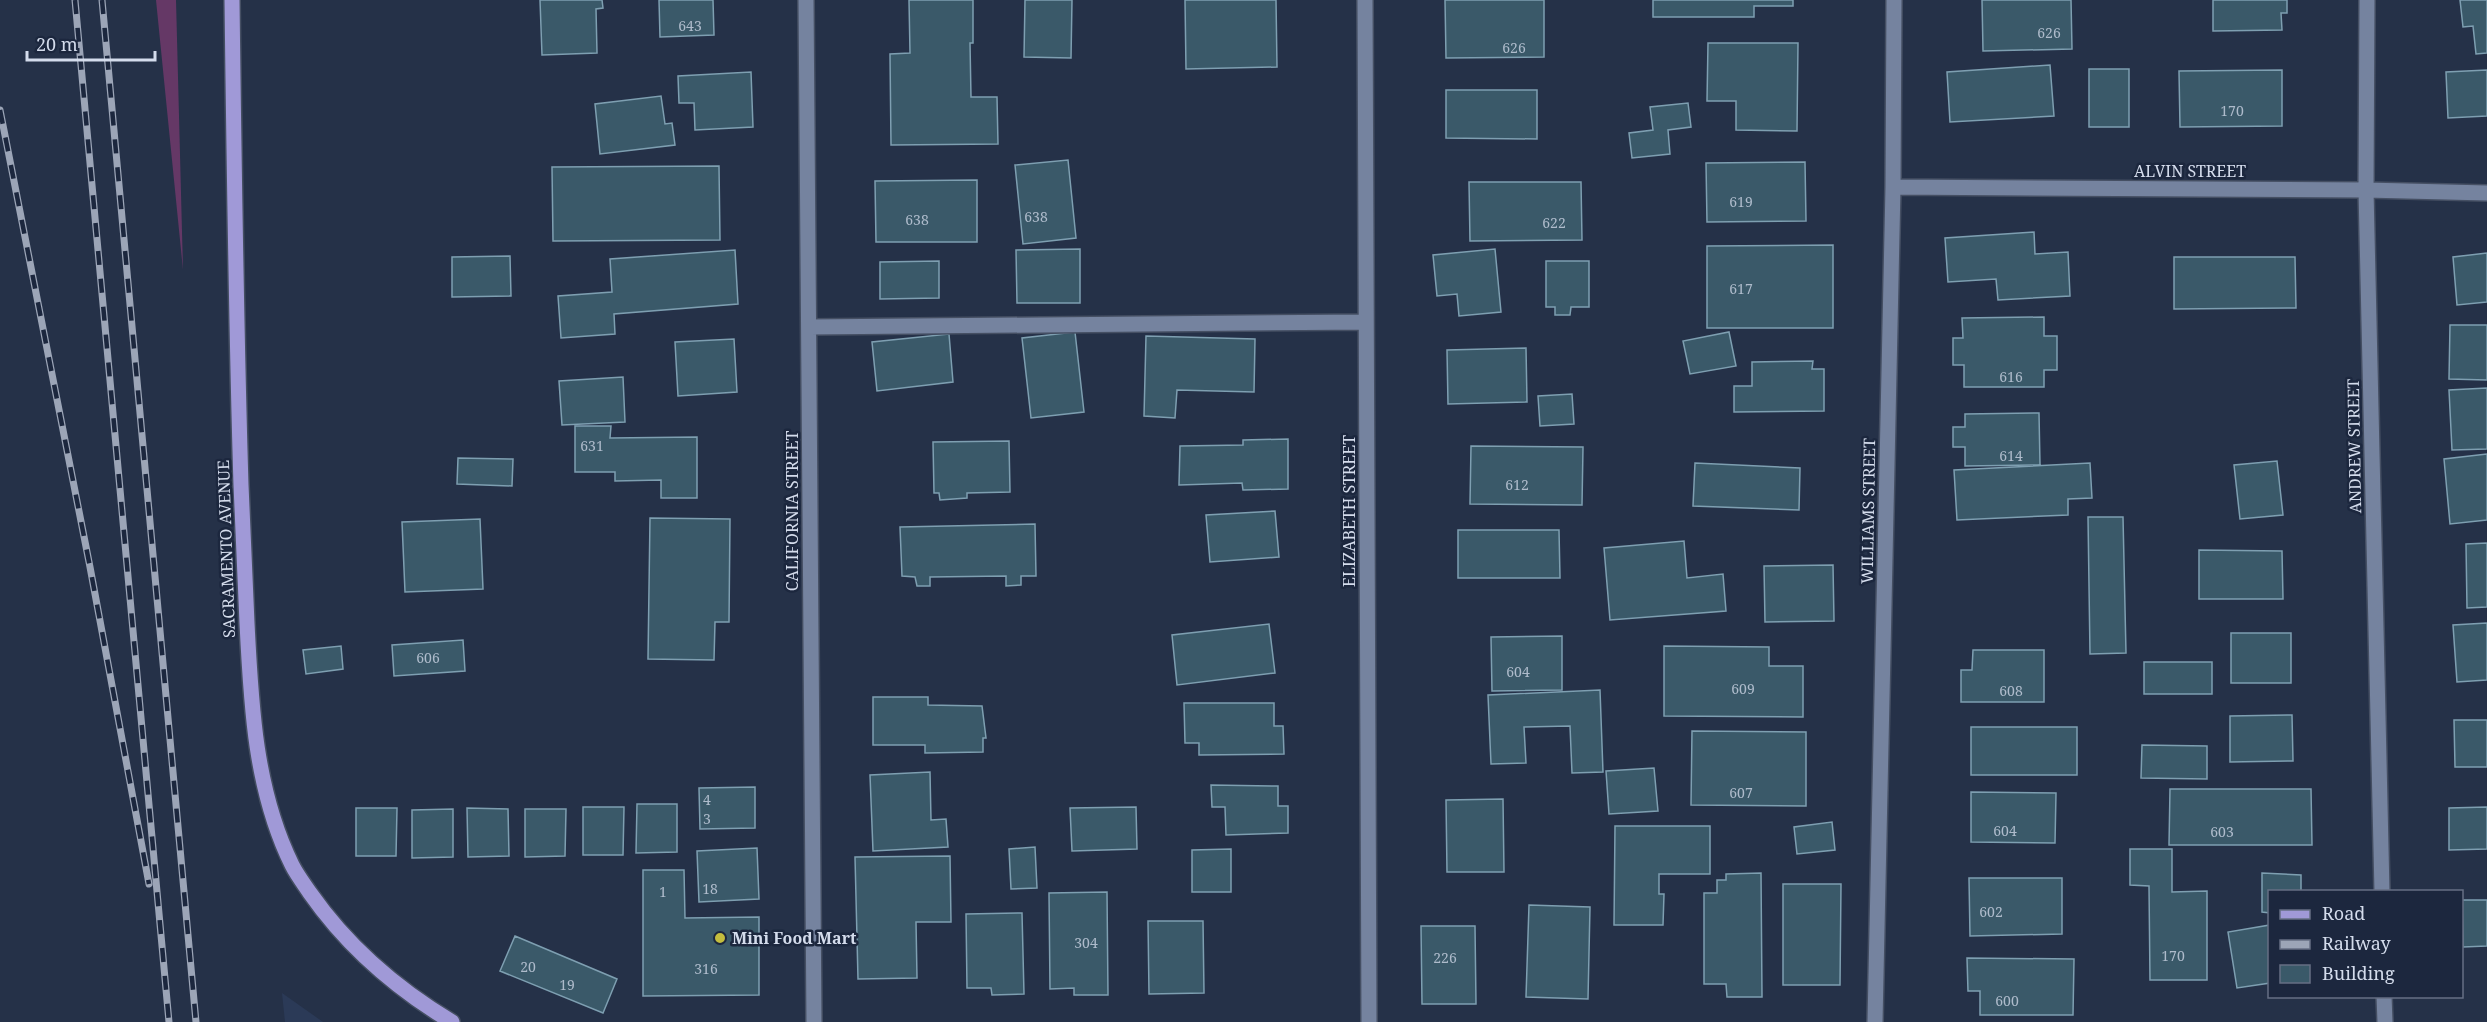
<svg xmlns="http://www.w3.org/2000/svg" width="2487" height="1022" font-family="'Noto Serif',serif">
  <rect width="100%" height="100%" fill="#253148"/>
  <!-- built -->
  <path fill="#2b3a57" d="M282,993L323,1022H285Z"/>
  <!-- green -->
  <path fill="#653866" d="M156,0H176L183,270Z"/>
  <!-- building -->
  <path fill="#3a5969" stroke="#7e9fb1" stroke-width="1.5" d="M540,0H602L603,8L596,9L597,53L542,55Z
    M659,0H713L714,35L660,37Z
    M909,0H973V43H970L971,97H997L998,144L891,145L890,54L910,53Z
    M1025,0H1072L1071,58L1024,57Z
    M1185,0H1276L1277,67L1186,69Z
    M1445,0H1544V57L1446,58Z
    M1653,0H1793V6H1754V17H1653Z
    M1982,0H2071L2072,49L1983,51Z
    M2213,0H2287V13H2281L2282,30L2213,31Z
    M2460,0H2487V53L2476,54L2473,26L2463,27Z
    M1708,43H1798L1797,131L1736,130V101H1707Z
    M2050,65L2054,116L1950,122L1947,72Z
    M2089,69H2129V127H2089Z
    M2282,70V126L2180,127L2179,71Z
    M2487,70V116L2448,118L2446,72Z
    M751,72L753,127L695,130L694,103H679L678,76Z
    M1446,90H1537V139L1446,138Z
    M661,96L665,124L672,123L675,145L600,154L595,104Z
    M1688,103L1691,127L1668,130L1670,154L1632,158L1629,133L1653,130L1650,107Z
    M1068,160L1076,238L1023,244L1015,165Z
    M1805,162L1806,221L1707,222L1706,163Z
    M719,166L720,240L553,241L552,167Z
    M977,180V242H876L875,181Z
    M1469,182H1581L1582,240L1470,241Z
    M2034,232L2035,254L2068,252L2070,296L1998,300L1996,279L1948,282L1945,238Z
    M1833,245V328H1707V246Z
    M1080,249V303H1017L1016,250Z
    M1495,249L1501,312L1459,316L1457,294L1437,296L1433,255Z
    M735,250L738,304L614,314L615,334L561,338L558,296L612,292L610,259Z
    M2487,253V302L2457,305L2453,257Z
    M510,256L511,296L452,297V257Z
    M2174,257H2295L2296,308L2174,309Z
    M939,261V298L880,299V262Z
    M1546,261H1589V307H1571L1570,315H1555V307H1546Z
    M2044,317V336H2057V370H2044V387H1964V365H1953V338H1963L1962,318Z
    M2450,325H2487V380L2449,379Z
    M1075,332L1084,412L1031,418L1022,338Z
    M1729,332L1736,366L1690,374L1683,341Z
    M949,334L953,382L877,391L872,342Z
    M1146,336L1255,339L1254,392L1177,390L1175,418L1144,416Z
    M734,339L737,392L678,396L675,342Z
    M1526,348L1527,402L1448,404L1447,350Z
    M1813,361L1812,369H1824V411L1734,412V386H1752V362Z
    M623,377L625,422L562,425L559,381Z
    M2487,388V449L2452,450L2449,390Z
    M1572,394L1574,424L1540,426L1538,396Z
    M2039,413L2040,465L1965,466V447H1953V427H1965V414Z
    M575,426H611L610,438L697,437V498H661V480L615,481V472H575Z
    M1288,439V489L1243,490L1242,483L1179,485L1180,446L1243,445V440Z
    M1009,441L1010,492L967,493V498L940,500L939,493H934L933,442Z
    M1471,446L1583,447L1582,505L1470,504Z
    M2487,454V520L2450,524L2444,459Z
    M458,458L513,459L512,486L457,484Z
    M2277,461L2283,515L2240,519L2234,465Z
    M1695,463L1800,468L1799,510L1693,506Z
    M2090,463L2092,498L2068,499V515L1957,520L1954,470Z
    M1275,511L1279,557L1210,562L1206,515Z
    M2088,517H2123L2126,653L2090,654Z
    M650,518L730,519L729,622H715L714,660L648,659Z
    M480,519L483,589L405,592L402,522Z
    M1035,524L1036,576H1021V585L1006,586V576L930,577V586H917L915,577L902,576L900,527Z
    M1458,530H1559L1560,578H1458Z
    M1684,541L1687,578L1723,574L1726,611L1610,620L1604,548Z
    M2487,543V607L2467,608L2466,544Z
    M2199,550L2282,551L2283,599H2199Z
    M1833,565L1834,621L1765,622L1764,566Z
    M2487,623V680L2457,682L2453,625Z
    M1269,624L1275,673L1177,685L1172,635Z
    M2231,633H2291V683H2231Z
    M1562,636V690L1492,691L1491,637Z
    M463,640L465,671L394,676L392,645Z
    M341,646L343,669L306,674L303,650Z
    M1664,646L1769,647V666H1803V717L1664,716Z
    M1973,650H2044V702H1961V670H1972Z
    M2144,662H2212V694H2144Z
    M1600,690L1603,772L1572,773L1570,726L1524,727L1526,763L1491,764L1488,695Z
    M873,697H928V705L982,706L986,738H983V752L925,753V745H873Z
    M1184,703H1274V726H1283L1284,754L1199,755V743H1185Z
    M2292,715L2293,761L2230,762V716Z
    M2454,720H2487V767H2455Z
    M1971,727H2077V775H1971Z
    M1692,731L1806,732V806L1691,805Z
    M2142,745L2207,746V779L2141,778Z
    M1654,768L1658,811L1609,814L1606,771Z
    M930,772L931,820L946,819L948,847L873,851L870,775Z
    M1211,785L1278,786V806H1288V833L1226,835L1225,807H1212Z
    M755,787V828L700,829L699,788Z
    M2170,789H2311L2312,845H2169Z
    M1971,792L2056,793L2055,843L1971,842Z
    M1503,799L1504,872H1447L1446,800Z
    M637,804H677V852L636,853Z
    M583,807H624L623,855H583Z
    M1136,807L1137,849L1072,851L1070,808Z
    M2487,807V849L2449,850V808Z
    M356,808H397L396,856H356Z
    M467,808L508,809L509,856L468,857Z
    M453,809V857L412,858V810Z
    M525,809H566L565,856L525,857Z
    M1832,822L1835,850L1797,854L1794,827Z
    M1615,826H1710V874H1659V894H1664L1663,925H1614Z
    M1035,847L1037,888L1011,889L1009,849Z
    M757,848L759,899L699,902L697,851Z
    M1231,849V892H1192V850Z
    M2130,849H2172V892L2207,891V980H2150L2149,886L2130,885Z
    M950,856L951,922H916L917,978L858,979L855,857Z
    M643,870H684L685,918L759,917V995L643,996Z
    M1761,873L1762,997H1727L1726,984H1704V893H1717V880H1726V874Z
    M2262,873L2301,875V892H2270V913L2262,912Z
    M1969,878H2062V934L1970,936Z
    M1783,884H1841L1840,985H1783Z
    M1107,892L1108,995H1074V988L1050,989L1049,893Z
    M2462,900H2487V946L2463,947Z
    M1529,905L1590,907L1588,999L1526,997Z
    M1022,913L1024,994L992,995L991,988H967L966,914Z
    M1148,921H1203L1204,993L1149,994Z
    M2270,925V983L2237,988L2228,932Z
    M1421,926H1475L1476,1004H1422Z
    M515,936L617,979L603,1013L500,971Z
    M1967,958L2074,959L2073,1015H1980V991H1968Z"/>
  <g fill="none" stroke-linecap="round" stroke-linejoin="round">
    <defs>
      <path id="minor" d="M806,0L814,1022
        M1365,0L1369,1022
        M2367,0L2366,190L2382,892
        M1893,187L2366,190L2487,193
        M809,327L1366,322
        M2384,996L2385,1022
        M1875,1022L1893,187L1894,0"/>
      <path id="major" d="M232,0C234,162 236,324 241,485C243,531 245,577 247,623C251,705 255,790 292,865C297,875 304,884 310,893C347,946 397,989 452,1022"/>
    </defs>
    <!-- minor casing -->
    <use href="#minor" stroke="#454f63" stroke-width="18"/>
    <!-- major casing -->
    <use href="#major" stroke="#454f63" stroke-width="18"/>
    <!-- minor -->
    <use href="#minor" stroke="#75839f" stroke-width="15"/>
    <!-- major -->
    <use href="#major" stroke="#a099d7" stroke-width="15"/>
    <defs>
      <path id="rail" d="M75,0L169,1022
        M102,0L196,1022
        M0,110L90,567L149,884"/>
    </defs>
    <!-- rail casing -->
    <use href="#rail" stroke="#9ca5b7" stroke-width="7"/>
    <!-- rail -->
    <use href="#rail" stroke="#1c273e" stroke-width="4.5" stroke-dasharray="14" stroke-linecap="butt"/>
  </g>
  <!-- markers -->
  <circle fill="#c3bd3e" stroke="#1c273e" stroke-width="2" cx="720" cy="938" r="6"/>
  <g text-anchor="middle" stroke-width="5" stroke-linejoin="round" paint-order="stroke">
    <!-- number labels -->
    <g font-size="14" fill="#aebbcb">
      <text x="690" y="31">643</text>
      <text x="2049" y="38">626</text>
      <text x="1514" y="53">626</text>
      <text x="2232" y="116">170</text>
      <text x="1741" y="207">619</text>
      <text x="1036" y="222">638</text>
      <text x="917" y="225">638</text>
      <text x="1554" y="228">622</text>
      <text x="1741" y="294">617</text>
      <text x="2011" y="382">616</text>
      <text x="592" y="451">631</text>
      <text x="2011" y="461">614</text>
      <text x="1517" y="490">612</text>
      <text x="428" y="663">606</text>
      <text x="1518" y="677">604</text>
      <text x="1743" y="694">609</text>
      <text x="2011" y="696">608</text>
      <text x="1741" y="798">607</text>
      <text x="707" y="805">4</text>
      <text x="707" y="824">3</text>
      <text x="2005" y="836">604</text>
      <text x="2222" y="837">603</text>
      <text x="710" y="894">18</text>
      <text x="663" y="897">1</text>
      <text x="1991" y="917">602</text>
      <text x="1086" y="948">304</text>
      <text x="2173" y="961">170</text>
      <text x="1445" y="963">226</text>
      <text x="528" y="972">20</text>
      <text x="706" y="974">316</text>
      <text x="567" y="990">19</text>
      <text x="2007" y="1006">600</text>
    </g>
    <!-- street labels -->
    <g font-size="16" fill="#d4dcec" stroke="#1c273e">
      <text x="2190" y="177">ALVIN STREET</text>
      <text transform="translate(2354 446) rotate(-91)" y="6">ANDREW STREET</text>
      <text transform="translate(792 511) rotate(-90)" y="6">CALIFORNIA STREET</text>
      <text transform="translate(1349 511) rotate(-90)" y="6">ELIZABETH STREET</text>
      <text transform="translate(1868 511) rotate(-89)" y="6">WILLIAMS STREET</text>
      <text transform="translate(226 549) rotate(-92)" y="6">SACRAMENTO AVENUE</text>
    </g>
    <!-- poi labels -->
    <g font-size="16" font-weight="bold" fill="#d4dcec" stroke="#1c273e" text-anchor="start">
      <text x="732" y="944">Mini Food Mart</text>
    </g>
  </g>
  <!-- legend -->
  <rect x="2268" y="890" width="195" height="108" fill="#1c273e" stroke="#666f84" stroke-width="1.5"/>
  <rect x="2280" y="910" width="30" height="9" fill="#a099d7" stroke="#666f84" stroke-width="1.5"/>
  <text x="2322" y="920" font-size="18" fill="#d4dcec">Road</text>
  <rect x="2280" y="940" width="30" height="9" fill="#9ca5b7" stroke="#666f84" stroke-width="1.5"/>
  <text x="2322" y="950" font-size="18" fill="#d4dcec">Railway</text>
  <rect x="2280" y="965" width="30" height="18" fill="#3a5969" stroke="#666f84" stroke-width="1.5"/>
  <text x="2322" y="980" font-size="18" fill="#d4dcec">Building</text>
  <!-- scale -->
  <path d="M27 51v9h128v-9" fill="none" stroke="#d4dcec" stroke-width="3"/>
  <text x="36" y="51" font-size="18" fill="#d4dcec" stroke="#1c273e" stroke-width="4.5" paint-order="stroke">20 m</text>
</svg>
